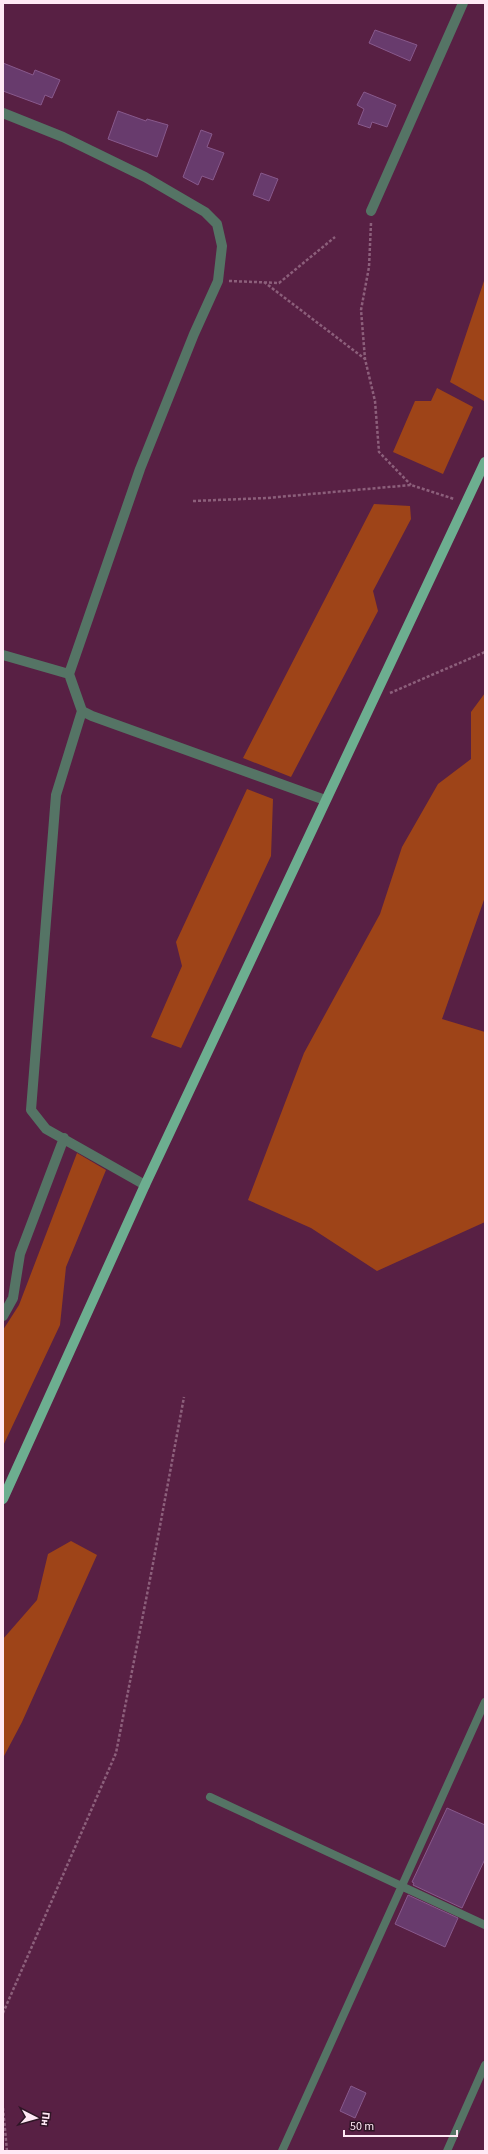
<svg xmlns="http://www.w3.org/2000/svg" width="488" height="2154" font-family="'Source Sans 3',sans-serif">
  <rect width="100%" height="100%" fill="#582044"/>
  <!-- forest -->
  <path fill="#9e4418" d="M485,278V398L484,401L450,382Z
    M437,388L473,407L443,474L393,452L415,401H431Z
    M374,504L410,506L411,519L373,591L378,611L291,777L243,758Z
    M485,693V897L442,1019L485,1032V1222L377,1271L311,1228L248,1200L304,1053L380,914L402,847L438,784L471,759V712Z
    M247,789L273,799L271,856L181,1048L151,1037L182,966L176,942Z
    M77,1153L106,1170L66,1267L60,1325L3,1446V1330L19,1305Z
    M71,1541L97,1555L22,1722L3,1758V1639L37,1600L48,1554Z"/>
  <!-- building -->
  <path fill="#683b6d" stroke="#88598c" d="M375,30L417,45L410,61L369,43Z
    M3,63L33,75L35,70L60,80L52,98L45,95L41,105L3,91Z
    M364,92L396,105L387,127L372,122L370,128L358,124L364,109L357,105Z
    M118,111L146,121L147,119L168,125L157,157L108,139Z
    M201,130L212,134L207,147L224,153L213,180L202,176L198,185L183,177Z
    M261,173L278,179L269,201L253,195Z
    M447,1808L485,1825V1859L462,1908L413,1885L414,1883L412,1882Z
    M408,1895L458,1918L445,1947L395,1924Z
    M351,2086L366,2093L355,2118L340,2111Z"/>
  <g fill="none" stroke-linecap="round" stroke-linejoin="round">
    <!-- path -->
    <path stroke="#8c5f7b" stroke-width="2.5" stroke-dasharray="3 2" stroke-linecap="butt" d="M371,223L369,267L361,310L365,359L375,401L379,452L411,485
      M229,281L279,283L335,237
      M264,282L365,359
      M193,501L267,498L411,485L454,499
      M390,693L485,652
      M3,2013L116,1753L152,1569L184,1397
      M3,2108L7,2151"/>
    <!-- lane -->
    <path stroke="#557465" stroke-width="8" d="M210,1797L485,1925
      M282,2151L485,1702
      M447,2151L485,2065"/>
    <!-- street -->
    <path stroke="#557465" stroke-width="10" d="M3,113L63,137L145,177L205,212L217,224L222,246L218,281L194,334L140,469L69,674
      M371,211L463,3
      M3,655L69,674L82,711L92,716L325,800
      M82,711L56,795L31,1110L46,1129L145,1185
      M3,1316L13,1298L20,1254L64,1138"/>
    <!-- primary -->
    <path stroke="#6dae90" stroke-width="10" d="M3,1499L145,1185L485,462"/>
  </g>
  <!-- border -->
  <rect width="488" height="2154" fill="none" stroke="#ffe9f5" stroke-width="8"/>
  <!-- north arrow -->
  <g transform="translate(36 2118) rotate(96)" stroke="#2e1525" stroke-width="3" paint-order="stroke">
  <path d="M0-3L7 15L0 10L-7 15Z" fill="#ffe9f5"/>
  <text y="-6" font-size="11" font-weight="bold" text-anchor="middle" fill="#ffe9f5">Пн</text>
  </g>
  <!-- scale -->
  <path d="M344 2130v6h113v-6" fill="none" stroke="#ffe9f5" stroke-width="2"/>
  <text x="350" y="2130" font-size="12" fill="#ffe9f5" stroke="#2e1525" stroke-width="3" paint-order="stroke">50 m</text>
</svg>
